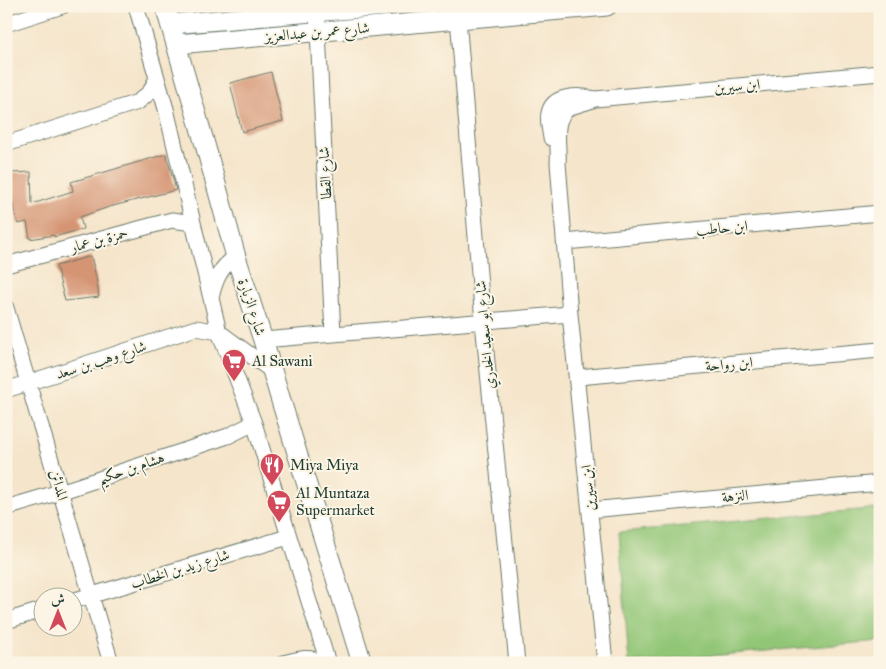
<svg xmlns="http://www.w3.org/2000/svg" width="886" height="669" font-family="'IM FELL Great Primer',Amiri,serif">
  <rect width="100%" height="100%" fill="#fcf5e5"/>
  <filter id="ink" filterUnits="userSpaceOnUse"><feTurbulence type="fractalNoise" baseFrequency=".02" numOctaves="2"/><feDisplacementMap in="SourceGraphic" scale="10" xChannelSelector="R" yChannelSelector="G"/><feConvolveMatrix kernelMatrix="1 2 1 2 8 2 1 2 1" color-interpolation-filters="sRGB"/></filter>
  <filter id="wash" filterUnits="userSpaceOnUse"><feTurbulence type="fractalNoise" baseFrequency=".0096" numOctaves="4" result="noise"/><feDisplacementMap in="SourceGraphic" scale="20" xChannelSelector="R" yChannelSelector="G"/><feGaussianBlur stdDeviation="1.12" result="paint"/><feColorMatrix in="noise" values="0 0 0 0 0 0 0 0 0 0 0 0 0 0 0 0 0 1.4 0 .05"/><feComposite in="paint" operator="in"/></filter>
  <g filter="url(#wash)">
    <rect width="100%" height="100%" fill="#f5e5cb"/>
    <!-- green -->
    <path fill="#92c677" stroke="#588256" d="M880,508V641L629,663L619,532Z"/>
    <g id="blocks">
      <!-- building -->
      <path fill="#d59575" d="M271,72L283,121L242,132L230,83Z
        M166,154L176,190L109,207L80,217L83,229L54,237V235L30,239L27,222L18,224L11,198L10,173L31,172L32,204L73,191L71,182Z
        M91,256L96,277L99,297L65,301L56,266Z"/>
    </g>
  </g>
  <g filter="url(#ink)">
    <use href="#blocks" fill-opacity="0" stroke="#6a7869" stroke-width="1"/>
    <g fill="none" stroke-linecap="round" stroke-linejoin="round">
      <defs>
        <path id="minor" d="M136,6L166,109L219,332L254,423L328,663
          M457,6L483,322L517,663
          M317,12L333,334
          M6,24L62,6
          M595,99C586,103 577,104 569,108C551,120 560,146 558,163L570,314L605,663
          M551,138C550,130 547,121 549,113C553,94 580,95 595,99L880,73
          M6,144L138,102L150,92L157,78
          M565,242L880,213
          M6,265L172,220L193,223
          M211,298C215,280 220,267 236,257
          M6,308L111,663
          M263,340L570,314
          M578,377L880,350
          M6,390L196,328L219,332L272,371
          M6,508L60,492L228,436L254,423
          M590,510L880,483
          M72,601L288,537
          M6,621L42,610
          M284,663C298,659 309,655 322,663"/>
        <path id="tertiary" d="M165,6L208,155L236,257L263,340L282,404L362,663
          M171,24L385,6
          M177,44L607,6"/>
      </defs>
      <!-- minor casing -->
      <use href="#minor" stroke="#6a7869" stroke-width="17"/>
      <!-- tertiary casing -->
      <use href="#tertiary" stroke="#6a7869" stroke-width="21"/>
      <!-- minor -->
      <use href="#minor" stroke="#fff" stroke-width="15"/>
      <!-- tertiary -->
      <use href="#tertiary" stroke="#fff" stroke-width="19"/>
    </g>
  </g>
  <!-- icons -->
  <defs>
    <symbol id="supermarket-pin" viewBox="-11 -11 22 30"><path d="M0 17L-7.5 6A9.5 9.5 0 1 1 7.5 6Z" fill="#d1495b" stroke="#fcf5e5"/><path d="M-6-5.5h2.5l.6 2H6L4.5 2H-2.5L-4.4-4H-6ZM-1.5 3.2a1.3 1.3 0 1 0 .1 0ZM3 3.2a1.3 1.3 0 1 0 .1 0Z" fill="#fff"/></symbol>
    <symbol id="restaurant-pin" viewBox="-11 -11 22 30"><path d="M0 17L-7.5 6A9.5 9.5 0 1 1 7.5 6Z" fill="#d1495b" stroke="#fcf5e5"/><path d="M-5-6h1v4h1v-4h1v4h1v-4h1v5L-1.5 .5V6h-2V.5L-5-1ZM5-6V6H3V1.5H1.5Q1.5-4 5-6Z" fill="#fff"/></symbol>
  </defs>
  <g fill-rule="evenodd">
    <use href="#supermarket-pin" x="220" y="347" width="28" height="38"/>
    <use href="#restaurant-pin" x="258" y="451" width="28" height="38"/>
    <use href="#supermarket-pin" x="265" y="488" width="28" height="38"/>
  </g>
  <g text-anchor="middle" stroke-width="4" stroke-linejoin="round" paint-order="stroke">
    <!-- street labels -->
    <g font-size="15" fill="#1f3d34" stroke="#fcf5e5">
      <text transform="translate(317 32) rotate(-5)" y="5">شارع عمر بن عبدالعزيز</text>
      <text transform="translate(737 86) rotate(-5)" y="5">ابن سيرين</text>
      <text transform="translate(325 173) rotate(-93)" y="5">شارع القطا</text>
      <text transform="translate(722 228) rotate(-5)" y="5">ابن حاطب</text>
      <text transform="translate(99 240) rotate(-15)" y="5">حمزة بن عمار</text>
      <text transform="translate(252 307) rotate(72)" y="5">شارع الزبارة</text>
      <text transform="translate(485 335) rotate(-95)" y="5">شارع ابو سعيد الخدري</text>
      <text transform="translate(101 360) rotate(-18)" y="5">شارع وهب بن سعد</text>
      <text transform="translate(729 364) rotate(-5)" y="5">ابن رواحة</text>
      <text transform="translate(131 468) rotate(-19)" y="5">هشام بن حكيم</text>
      <text transform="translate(59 485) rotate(74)" y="5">المدائن</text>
      <text transform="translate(588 488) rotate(-95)" y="5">ابن سيرين</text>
      <text transform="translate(735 496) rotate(-5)" y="5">النزهة</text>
      <text transform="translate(180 569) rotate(-17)" y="5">شارع زيد بن الخطاب</text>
    </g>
    <!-- poi labels -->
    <g font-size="15" fill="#1f3d34" stroke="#fcf5e5" text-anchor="start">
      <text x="252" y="366">Al Sawani</text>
      <text x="290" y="470">Miya Miya</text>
      <text x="296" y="498">Al Muntaza<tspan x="296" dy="17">Supermarket</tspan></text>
    </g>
  </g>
  <!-- margin -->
  <rect width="886" height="669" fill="none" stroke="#fcf5e5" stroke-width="25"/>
  <!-- north arrow -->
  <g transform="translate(58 612)"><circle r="24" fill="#fcf5e5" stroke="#a4ab9e"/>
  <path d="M0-4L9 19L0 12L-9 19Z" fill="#d1495b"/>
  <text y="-8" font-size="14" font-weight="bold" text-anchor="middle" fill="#1f3d34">ش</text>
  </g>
</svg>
